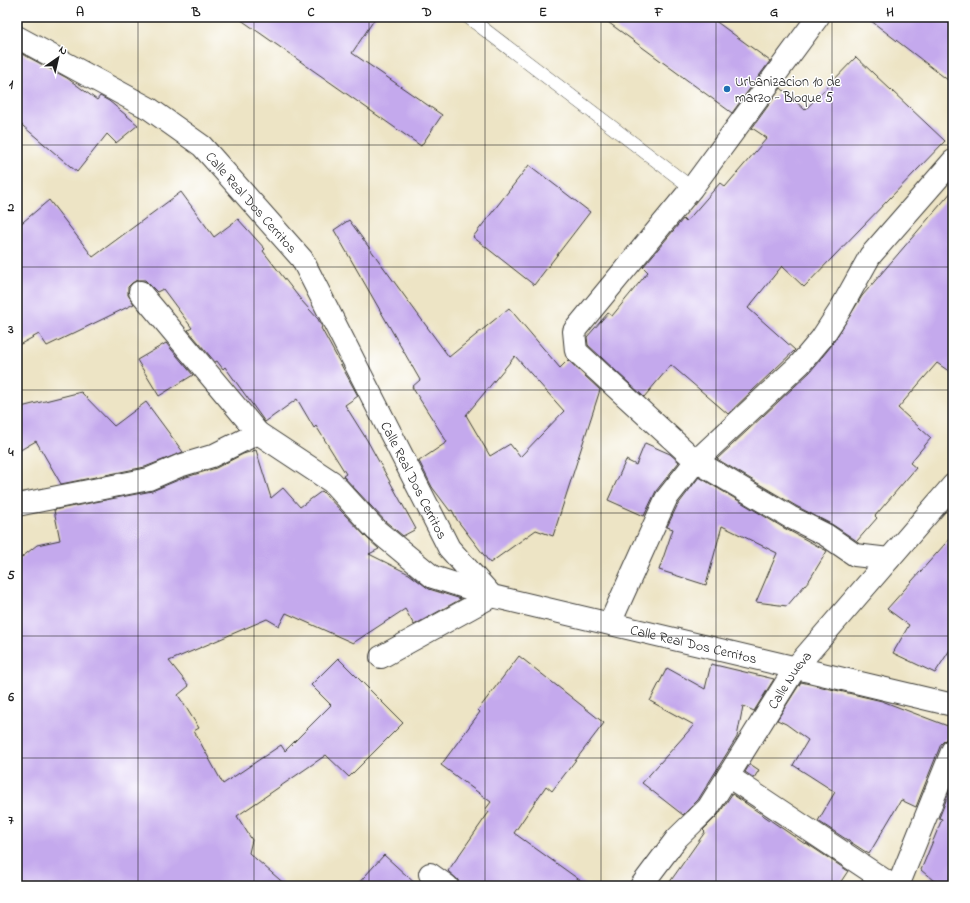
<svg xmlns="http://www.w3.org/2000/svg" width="970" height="903" font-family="'Indie Flower',sans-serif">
  <rect width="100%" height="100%" fill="#fff"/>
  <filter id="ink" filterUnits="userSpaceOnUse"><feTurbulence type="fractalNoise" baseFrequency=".025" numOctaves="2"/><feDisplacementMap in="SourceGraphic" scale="8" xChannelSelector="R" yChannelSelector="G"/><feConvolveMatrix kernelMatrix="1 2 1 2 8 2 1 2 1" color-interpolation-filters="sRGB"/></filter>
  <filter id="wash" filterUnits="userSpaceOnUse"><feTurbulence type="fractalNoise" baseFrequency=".012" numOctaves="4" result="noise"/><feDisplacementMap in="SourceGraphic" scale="16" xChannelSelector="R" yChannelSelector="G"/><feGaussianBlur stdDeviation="0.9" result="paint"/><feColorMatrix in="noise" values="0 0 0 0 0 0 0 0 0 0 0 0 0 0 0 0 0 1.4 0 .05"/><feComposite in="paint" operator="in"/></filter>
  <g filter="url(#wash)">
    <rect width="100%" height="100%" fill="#ede4c5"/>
    <g id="blocks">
      <!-- building -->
      <path fill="#c4a9ed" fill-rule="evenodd" d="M237,17H376L352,53L442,115L421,146Z
        M601,17H710L770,61L732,113Z
        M866,17H953V84Z
        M17,51L67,78L97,100L100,96L109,101L138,125L116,143L107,134L77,172L17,121Z
        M856,57L945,141L804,287L782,266L748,308L795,350L728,414L671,365L644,397L588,345L587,337L608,313L612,316L648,272L643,267L683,219L686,222L720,183L725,187L767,138L752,128L781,88L805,110Z
        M529,165L590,212L534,285L473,237Z
        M953,190V374L937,363L898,408L931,438L910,463L916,468L875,516L877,518L857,541L833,525L796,506L717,459L810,372L831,346L862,296Z
        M181,192L214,237L238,219L265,249L263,251L301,300L318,319L322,327L321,328L358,396L345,405L367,440L416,529L403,536L385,521L343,476L346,474L316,426L314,428L297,399L265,422L225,367L223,369L217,361L215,362L188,330L192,328L163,289L157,292L145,280H137L132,283L128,287V295L134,304L47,346L39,334L17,346V227L49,200L93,257Z
        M349,220L449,357L509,308L560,368L568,360L600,390L553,536L536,530L490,563L457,520L452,510L450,511L432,487L419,461L447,442L412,387L420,380L334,230ZM515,356L564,411L520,457L510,444L490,456L466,415Z
        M166,343L193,375L159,396L137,360Z
        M81,392L114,426L146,402L183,452L145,467L61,484L36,441L17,452V408Z
        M645,443L670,454L679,462L656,491L644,516L608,500L626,460L636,465Z
        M256,450L271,498L283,488L300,507L322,491L367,538L379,549L369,554L409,574L429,589L461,599L414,625L405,609L353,643L286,613L279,626L267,619L169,661L189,686L178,695L199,728L194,731L223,784L281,745L285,751L331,705L311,685L338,658L403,723L349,777L326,755L237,816L252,840L249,853L287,886H17V561L37,545L60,540L54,510L152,491L183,478L216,468L243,454Z
        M699,477L784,528L827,551L810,579L787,606L756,602L777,553L722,526L706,585L659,570L673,529L667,527L677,506Z
        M953,535V645L935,673L893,653L909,625L887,609Z
        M519,656L604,723L552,791L546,786L514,833L588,886H459L458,880L448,871L489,812L485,810L491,802L441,765L480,712L478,710Z
        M711,664L774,679L754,711L743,706L737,737L698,800L683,815L642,783L694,725L650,701L667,668L705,689Z
        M801,682L882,701L953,728V737L946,739L941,744L916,807L901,800L869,854L818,821L835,792L793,765L808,740L786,724L777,720Z
        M750,764L759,770L754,778L745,772Z
        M953,783V886H940L921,870L942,819L939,818Z
        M732,794L805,844L806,843L848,871L838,886H667L705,832L703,830L718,815Z
        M384,855L418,886H356Z"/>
    </g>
  </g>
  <g filter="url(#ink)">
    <use href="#blocks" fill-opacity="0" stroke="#3b3a35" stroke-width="1"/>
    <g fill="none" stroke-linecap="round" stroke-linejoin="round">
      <defs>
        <path id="lane" d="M468,17L692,188"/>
        <g id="street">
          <path d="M818,17L692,188L574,331L576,351L696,461L790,517L826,535L855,555L889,559"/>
          <path id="s1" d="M17,37L150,109L202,146L302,259L449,548L492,596L953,705"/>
          <path d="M140,292L258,433L332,482L376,530L433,577L490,595"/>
          <path d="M17,505L149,479L179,466L212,456L258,433"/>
          <path d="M610,623L666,499L696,461L800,364L821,339L840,310L870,256L953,161"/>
          <path d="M381,657L492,596"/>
          <path d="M728,776L893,886"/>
          <path d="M430,874L447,886"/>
          <path id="s2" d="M641,886L677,838L708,808L796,667L953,485"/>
          <path d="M898,886L953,749"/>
        </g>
      </defs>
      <!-- lane casing -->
      <use href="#lane" stroke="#3b3a35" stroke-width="14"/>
      <!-- street casing -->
      <use href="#street" stroke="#3b3a35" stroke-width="24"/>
      <!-- lane -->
      <use href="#lane" stroke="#fff" stroke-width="13"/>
      <!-- street -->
      <use href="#street" stroke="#fff" stroke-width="22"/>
    </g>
  </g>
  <!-- grid -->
  <path fill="none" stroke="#1c1c1c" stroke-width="1" stroke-opacity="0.55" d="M138,17V886M254,17V886M369,17V886M485,17V886M601,17V886M716,17V886M832,17V886M17,145H953M17,267H953M17,390H953M17,513H953M17,636H953M17,758H953"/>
  <!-- markers -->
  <circle fill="#1f6fb2" stroke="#fff" stroke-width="1.5" cx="727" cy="89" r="4"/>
  <g text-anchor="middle" stroke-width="3" stroke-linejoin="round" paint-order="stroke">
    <!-- poi labels -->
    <g font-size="14" fill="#1c1c1c" stroke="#fff" text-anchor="start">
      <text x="735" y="86">Urbanizacion 10 de<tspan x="735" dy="16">marzo - Bloque 5</tspan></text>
    </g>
    <!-- street labels -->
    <g font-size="14" fill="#1c1c1c" stroke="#fff">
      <text dy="5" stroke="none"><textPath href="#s1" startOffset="290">Calle Real Dos Cerritos</textPath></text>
      <text dy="5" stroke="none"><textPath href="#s1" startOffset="614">Calle Real Dos Cerritos</textPath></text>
      <text dy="5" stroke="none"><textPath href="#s1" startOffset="962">Calle Real Dos Cerritos</textPath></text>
      <text dy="5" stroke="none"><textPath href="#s2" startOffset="255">Calle Nueva</textPath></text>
    </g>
  </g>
  <!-- margin -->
  <rect width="970" height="903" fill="none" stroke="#fff" stroke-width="44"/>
  <!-- north arrow -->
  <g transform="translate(58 58) rotate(34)" stroke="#ffffff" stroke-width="3" paint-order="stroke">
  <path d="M0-3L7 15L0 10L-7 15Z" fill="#1c1c1c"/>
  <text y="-6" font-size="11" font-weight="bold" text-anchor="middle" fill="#1c1c1c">N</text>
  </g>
  <rect x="22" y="22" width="926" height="859" fill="none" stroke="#1c1c1c" stroke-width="1.5"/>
  <g font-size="13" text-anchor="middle" font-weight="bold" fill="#1c1c1c">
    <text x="80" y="16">A</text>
    <text x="196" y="16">B</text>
    <text x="311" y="16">C</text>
    <text x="427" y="16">D</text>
    <text x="543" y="16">E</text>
    <text x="659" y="16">F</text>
    <text x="774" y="16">G</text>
    <text x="890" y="16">H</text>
    <text x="11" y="88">1</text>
    <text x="11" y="211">2</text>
    <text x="11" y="333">3</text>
    <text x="11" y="456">4</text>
    <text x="11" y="579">5</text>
    <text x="11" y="701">6</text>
    <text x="11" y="824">7</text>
  </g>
</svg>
